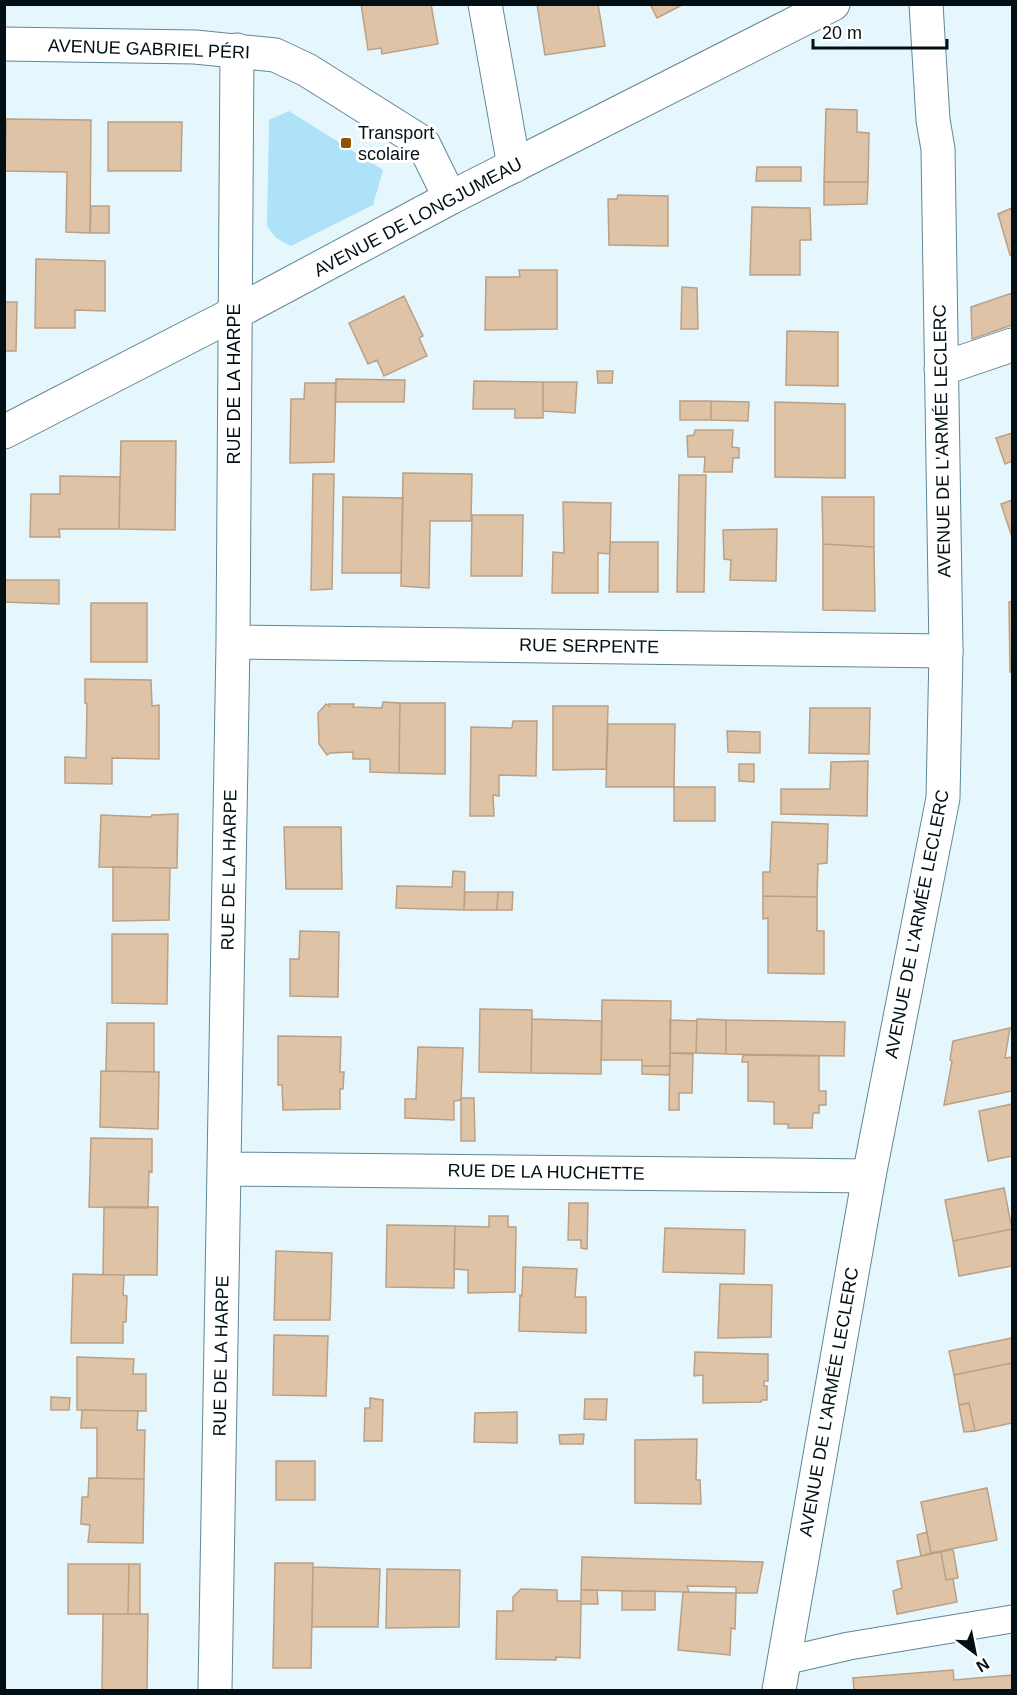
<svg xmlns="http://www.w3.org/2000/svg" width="1017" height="1695" font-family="Arial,sans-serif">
  <rect width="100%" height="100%" fill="#e6f6fd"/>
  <!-- green -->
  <path fill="#ade2f9" d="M289,111L383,170L373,205L291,246L276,238L267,226L269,120Z"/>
  <!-- building -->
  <path fill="#dec3a6" stroke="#baa084" stroke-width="1.5" d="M361,4H431L438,44L382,54L381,48L368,50Z
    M537,4H598L605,46L545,55Z
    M650,4H684L657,18Z
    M826,109L857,110V132L869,133L868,182H824Z
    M6,119L91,120L90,233L66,232L67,172L5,171Z
    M108,122H182L181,171H108Z
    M757,167H801V181H756Z
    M824,182H868L867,204L824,205Z
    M618,195L668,196V246L609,245L608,199H617Z
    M91,206H109V233H90Z
    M752,207L810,208L811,240H800V275H750Z
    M1012,208V254L1010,255L998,214Z
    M36,259L105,261V311L75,310V328H35Z
    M519,270H557V329L485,330L486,277H520Z
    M682,287L697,288L698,329H681Z
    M1012,293V325L972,339L971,307Z
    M404,296L423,336L419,338L427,356L384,376L377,360L368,364L349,323Z
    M4,302H17L16,351H4Z
    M787,331L838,332V386L786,385Z
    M597,371H613L612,383H598Z
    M336,379L405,380L404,402H335Z
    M474,381L543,382V418H515V409H473Z
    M543,382H577L575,413L543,411Z
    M305,383H336L334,462L290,463L291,399H304Z
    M680,401H711V420H680Z
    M711,401L749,402L748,421L711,420Z
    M775,402L845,404V478L775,477Z
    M695,430H733L732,447L739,448V458H733L732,472H704L705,457H688L687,436L694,435Z
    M1012,433V461L1005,464L996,438Z
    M121,441H176L175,530L119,529Z
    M403,473L472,474L471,521H430L429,588L401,586Z
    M313,474H334L332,589L311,590Z
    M679,475H706L704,592H677Z
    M60,476L120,477L119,529H59L60,537H30L31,494H60Z
    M343,497L403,498L401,573H342Z
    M822,497H874V547L823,544Z
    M1012,500V537L1001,504Z
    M563,502L611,503L610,554L598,553V593H552L553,552L564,553Z
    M472,515H523L522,576H471Z
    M777,529L776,581L730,580L731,560L724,559L723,530Z
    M610,542H658V592H609Z
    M823,544L874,547L875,611L823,610Z
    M5,580H59V604L4,602Z
    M1012,601V672H1010L1009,602Z
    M91,603H147V662H91Z
    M85,679L151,680L152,706L159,705V759L112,758V784L65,783V757L86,758L87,704L85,703Z
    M383,702L400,703L399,773L370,772V759H353V752L330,753L327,755L319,744L318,713L326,704L329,706V704H354L353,707L382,708Z
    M400,703H445V774L399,773Z
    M553,706H608L606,769L553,770Z
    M810,708H870L869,754L809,753Z
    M513,721H537L536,776L499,775V796L493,795L494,816H470L471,727L512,728Z
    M608,724H675L674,787H606Z
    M727,731L760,732V753L728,752Z
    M868,761L867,816L781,814V789H830L831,762Z
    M739,764H754V782L739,781Z
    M674,787H715V821H674Z
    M178,814L177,868L99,867L101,815L151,817L152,815Z
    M772,822L828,824L827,863L818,864L817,897L763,896V872H770Z
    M284,827H341L342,889H286Z
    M113,867L170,868L169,920L113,921Z
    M453,871L465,872L464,910L396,908L397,886L452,887Z
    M465,892H498L497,910H464Z
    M498,892H513L512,910H497Z
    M763,896L817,897V931H824V974L768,973V918L763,919Z
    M300,931L339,932L338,997L290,996V959H299Z
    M112,934H168L167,1004L112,1003Z
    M602,1000L671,1001L670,1066H642V1060H601Z
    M480,1009L532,1010L531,1073L479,1072Z
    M532,1019L602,1021L601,1074L531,1073Z
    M697,1019L726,1020V1054L696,1053Z
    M670,1020L697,1021L696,1053H670Z
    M726,1020L845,1022L844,1056L726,1054Z
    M107,1023H154V1072L106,1071Z
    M1010,1028L1005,1058L1012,1057V1091L944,1105L952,1061L950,1060L953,1041Z
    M278,1036L341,1037L340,1072H344L343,1089H340V1109L283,1110L282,1085H278Z
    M418,1047L463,1048L461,1100L454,1101V1120L405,1118V1099H416Z
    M670,1053L693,1054L692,1093H679V1110H669Z
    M743,1055L819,1056V1091H826V1105H819V1113H813L812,1128H788V1124H774V1102L748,1101V1062H742Z
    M642,1066H670L669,1075L642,1074Z
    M101,1071L159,1072L158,1129L100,1127Z
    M461,1098H474L475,1141H461Z
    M1012,1104V1156L988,1161L979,1111Z
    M91,1138L152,1139V1172L149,1171L148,1208L89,1207Z
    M1004,1188L1012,1229L953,1241L945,1200Z
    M569,1203H588L587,1249L581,1248V1240H568Z
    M104,1207H158L157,1275H103Z
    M489,1216H508V1227H516L515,1292L468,1293V1270L454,1269L455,1226L489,1227Z
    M387,1225L455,1226L454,1288L386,1287Z
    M665,1228L745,1230L744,1274L663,1272Z
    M1012,1229V1266L959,1276L953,1241Z
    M276,1251L332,1253L330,1320H274Z
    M523,1267L577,1269L575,1297H586V1333L519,1331L520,1295L522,1296Z
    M73,1274L124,1275L123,1295L127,1296L126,1322H123V1343H71Z
    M720,1284L772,1285L771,1337L718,1338Z
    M274,1335L328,1336L326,1396L273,1395Z
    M1012,1338V1363L954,1375L949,1351Z
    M695,1352L768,1354V1381H764V1386H767V1400H762L761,1402L703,1403V1375L694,1376Z
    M77,1357L134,1359L133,1374H146V1411L77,1410Z
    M1012,1363V1423L975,1431L969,1403L959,1405L954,1375Z
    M51,1397L70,1398L69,1410H51Z
    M370,1398L383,1400L382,1441H364L365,1408H370Z
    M585,1399H607L606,1420L584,1419Z
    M969,1403L975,1431L964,1432L959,1405Z
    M82,1410L138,1411L137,1430H145L144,1479L97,1478V1428H81Z
    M517,1412V1443L474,1442L475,1413Z
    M584,1434L583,1444H560L559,1435Z
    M697,1439L696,1480H700L701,1504L635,1503V1440Z
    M276,1461H315V1500H276Z
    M89,1478L144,1479L143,1543L88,1542L90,1525L81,1524L82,1497H88Z
    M987,1488L997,1540L931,1553L921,1502Z
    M927,1532L931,1553L921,1556L917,1535Z
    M953,1549L958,1578L946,1580L941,1552Z
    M941,1552L946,1580L953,1579L957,1602L897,1614L893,1591L902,1588L897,1561Z
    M582,1557L763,1562L757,1593H736V1587L687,1586L689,1592L581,1590Z
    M275,1563H313L311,1668H273Z
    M68,1564H129L128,1614H68Z
    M129,1564H140V1614H128Z
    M313,1567L380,1569L378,1627H312Z
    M387,1569L460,1570L459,1627L386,1628Z
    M521,1589L557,1590V1601H581L580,1658L556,1657V1660L496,1659L497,1611H513V1597Z
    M581,1590H597L598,1604H581Z
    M622,1591H655V1610H622Z
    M683,1592L736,1593L735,1629L731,1628L730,1655L678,1650Z
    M103,1614H148L147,1690H102Z
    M953,1670L954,1680L1012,1675V1690H854L853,1678Z"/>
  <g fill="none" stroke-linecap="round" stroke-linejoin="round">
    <defs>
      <path id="service" d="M784,1661L849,1646L1012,1619"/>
      <path id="minor" d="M485,4L514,166
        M4,44L195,47L275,55L307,70L423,143L450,198
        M941,369L1012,345
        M233,642L946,651
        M224,1169L869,1176
        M215,1690L233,642L237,50"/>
      <path id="tertiary" d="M4,432L235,313L450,198L833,4
        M779,1690L869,1176L943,798L946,651L938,149L933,120L926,4"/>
    </defs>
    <!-- service casing -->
    <use href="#service" stroke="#608797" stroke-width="29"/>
    <!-- minor casing -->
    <use href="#minor" stroke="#608797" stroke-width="35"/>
    <!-- tertiary casing -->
    <use href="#tertiary" stroke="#608797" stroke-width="35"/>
    <!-- service -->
    <use href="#service" stroke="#fff" stroke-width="27"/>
    <!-- minor -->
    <use href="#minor" stroke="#fff" stroke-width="33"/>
    <!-- tertiary -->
    <use href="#tertiary" stroke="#fff" stroke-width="33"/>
  </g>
  <!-- markers -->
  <rect fill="#8c5606" stroke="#fff" stroke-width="2" x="340" y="137" width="12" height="12" rx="3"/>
  <g text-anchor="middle" stroke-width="6" stroke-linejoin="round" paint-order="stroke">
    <!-- street labels -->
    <g font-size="18" fill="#021016" stroke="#fff">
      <text transform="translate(149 49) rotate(2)" y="6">AVENUE GABRIEL PÉRI</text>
      <text transform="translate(418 217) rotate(-28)" y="6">AVENUE DE LONGJUMEAU</text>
      <text transform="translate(234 384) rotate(-90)" y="6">RUE DE LA HARPE</text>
      <text transform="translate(942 441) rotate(-91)" y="6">AVENUE DE L'ARMÉE LECLERC</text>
      <text transform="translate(589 646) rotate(1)" y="6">RUE SERPENTE</text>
      <text transform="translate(229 870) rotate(-89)" y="6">RUE DE LA HARPE</text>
      <text transform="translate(917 924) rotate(-79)" y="6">AVENUE DE L'ARMÉE LECLERC</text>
      <text transform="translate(546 1172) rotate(1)" y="6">RUE DE LA HUCHETTE</text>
      <text transform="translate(221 1356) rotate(-89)" y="6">RUE DE LA HARPE</text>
      <text transform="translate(829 1402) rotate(-80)" y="6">AVENUE DE L'ARMÉE LECLERC</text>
    </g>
    <!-- poi labels -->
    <g font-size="18" fill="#021016" stroke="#fff" text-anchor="start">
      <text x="358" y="139">Transport<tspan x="358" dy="21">scolaire</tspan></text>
    </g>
  </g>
  <!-- border -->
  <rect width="1017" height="1695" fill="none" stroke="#021016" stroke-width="12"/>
  <!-- north arrow -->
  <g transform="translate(975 1653) rotate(148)" stroke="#ffffff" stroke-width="4.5" paint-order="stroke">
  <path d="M0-4.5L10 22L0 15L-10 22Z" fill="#021016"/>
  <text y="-9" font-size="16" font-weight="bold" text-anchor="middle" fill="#021016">N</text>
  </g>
  <!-- scale -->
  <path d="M813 39v9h134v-9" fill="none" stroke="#021016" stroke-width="3"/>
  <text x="822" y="39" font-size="18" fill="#021016" stroke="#ffffff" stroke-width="4.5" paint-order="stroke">20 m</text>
</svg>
